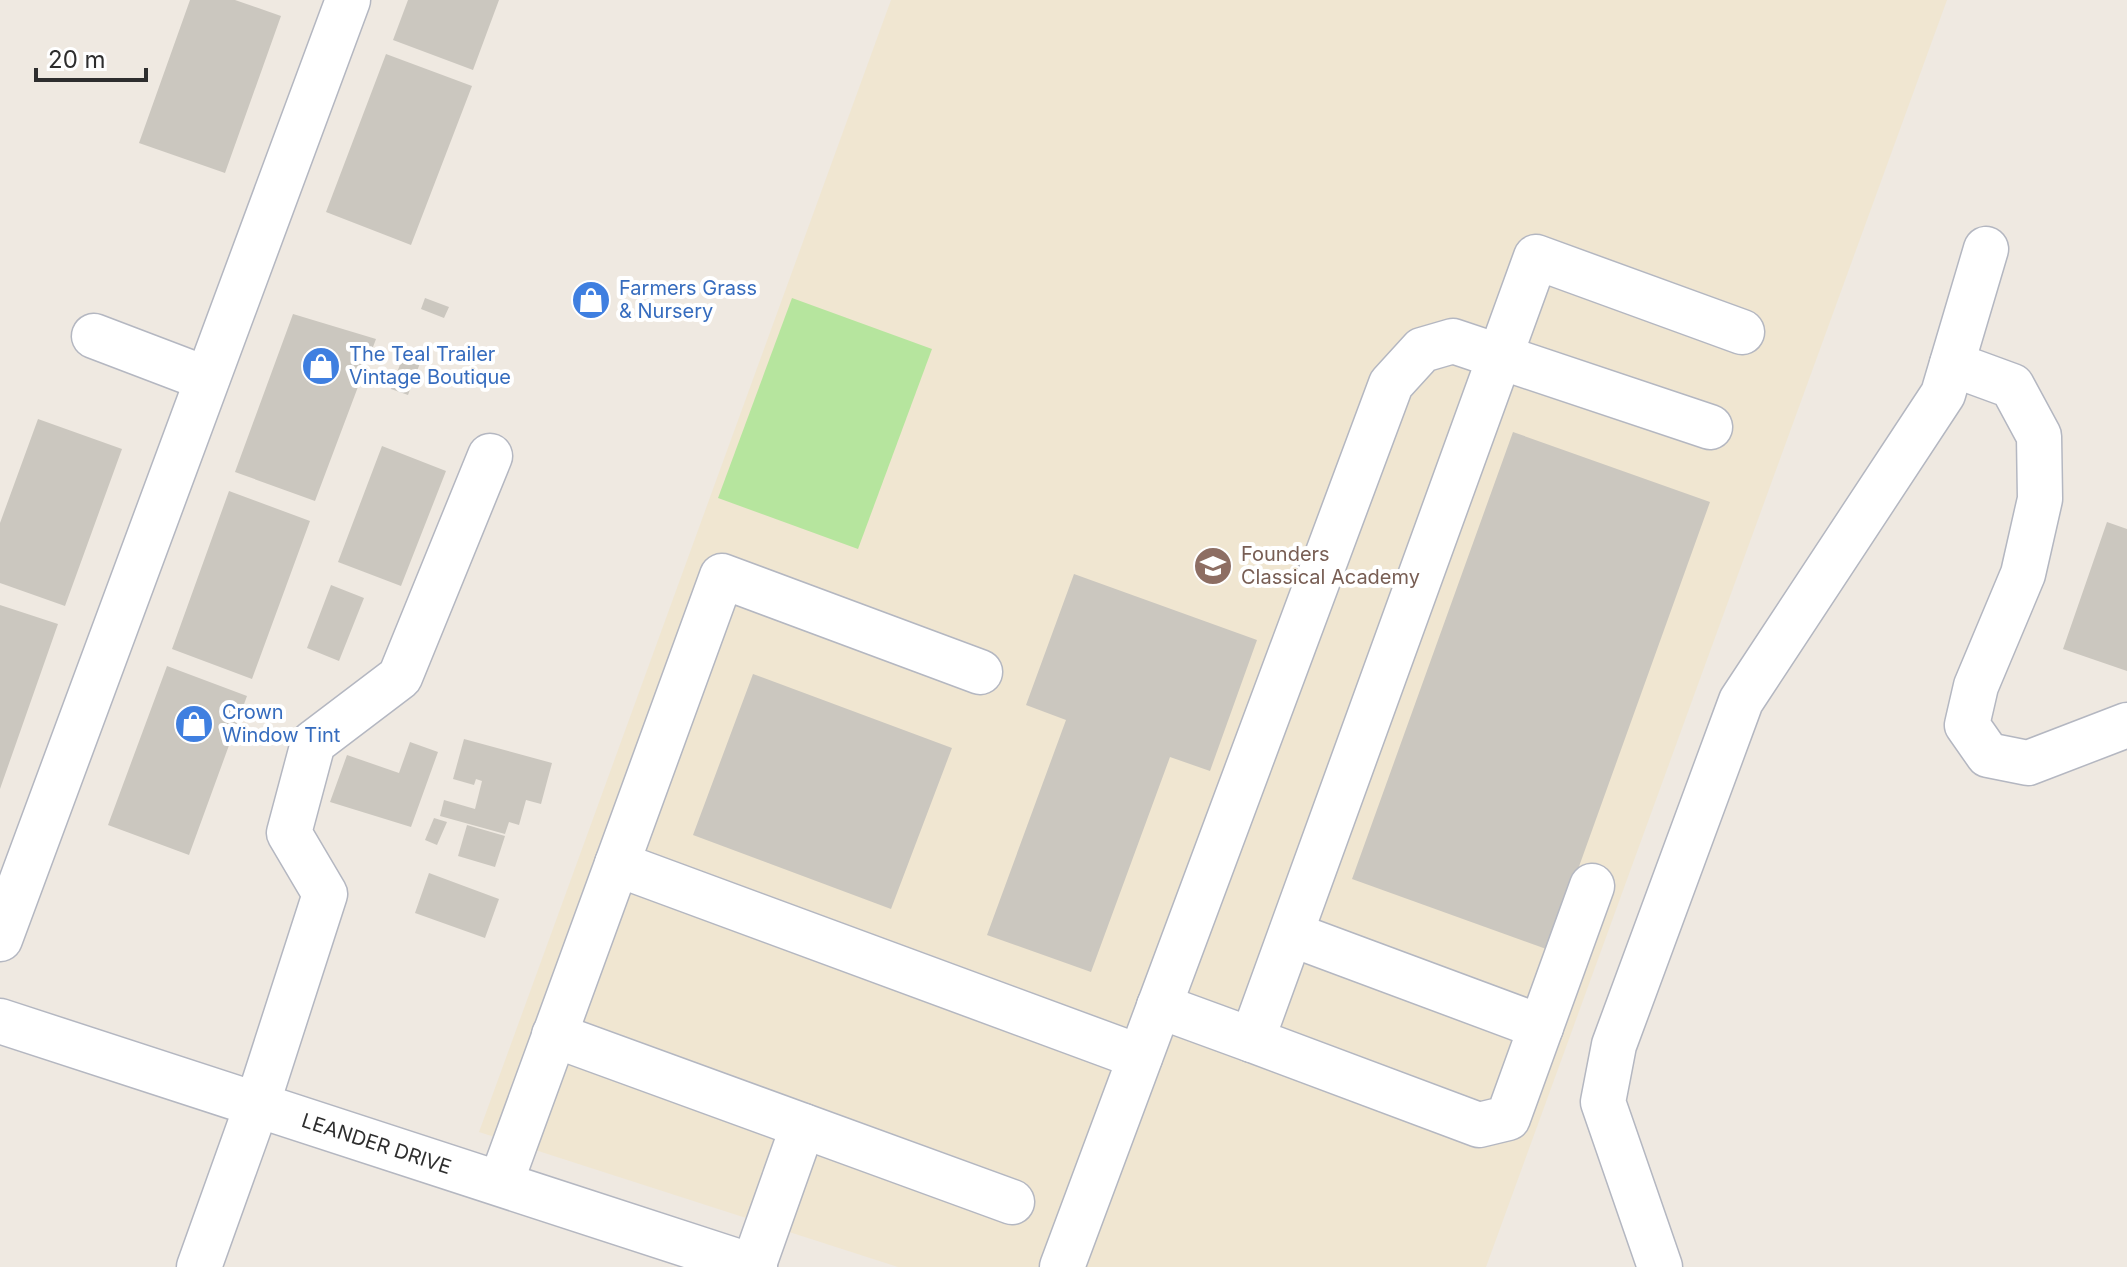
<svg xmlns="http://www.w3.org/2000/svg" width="2127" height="1267" font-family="Inter,sans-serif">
  <rect width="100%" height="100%" fill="#efe9e1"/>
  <!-- education -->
  <path fill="#f0e6d1" d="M891,0H1947L1486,1267H898L479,1132Z"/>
  <!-- green -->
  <path fill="#b6e59e" d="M792,298L932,349L858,549L718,498Z"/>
  <!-- building -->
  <path fill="#cbc7bf" d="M190,0H235L281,16L225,173L139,143Z
    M408,0H499L473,70L393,40Z
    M386,54L472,86L411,245L326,212Z
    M425,298L449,307L444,318L421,309Z
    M293,314L376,339L315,501L235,472Z
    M405,351L422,358L408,395L391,389Z
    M38,419L122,449L65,606L0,583V523Z
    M1513,432L1710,502L1549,950L1352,879Z
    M382,446L446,471L401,586L338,562Z
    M229,491L310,521L252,679L172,649Z
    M2107,522L2127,529V671L2063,649Z
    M1074,574L1257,640L1210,771L1170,757L1091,972L987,935L1066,720L1026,705Z
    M331,585L364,598L339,661L307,648Z
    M0,605L58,624L0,789Z
    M167,666L247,696L189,855L108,825Z
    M753,674L952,748L891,909L693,835Z
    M464,739L552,763L541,804L526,800L519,825L509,822L505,834L440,816L444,800L475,809L482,781L476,779L474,785L453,779Z
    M410,742L438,752L411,827L330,802L347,755L399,773Z
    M434,818L447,822L437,845L425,840Z
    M467,825L505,836L495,867L458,856Z
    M429,873L499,899L485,938L415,913Z"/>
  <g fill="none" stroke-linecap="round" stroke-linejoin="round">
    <defs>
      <g id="minor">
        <path d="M94,336L207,379"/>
        <path d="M1952,364L2012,386L2039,436L2040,499L2023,574L1976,686L1967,725L1988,755L2028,763L2127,725"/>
        <path d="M980,672L722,576L617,864L1140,1057"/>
        <path d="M1592,886L1508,1118L1479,1125L1252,1040L1536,257L1742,332"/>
        <path d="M1291,934L1541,1027"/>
        <path d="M0,939L348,0"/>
        <path d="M1159,1006L1252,1040"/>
        <path id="s1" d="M0,1021L755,1267"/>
        <path d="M554,1035L1012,1202"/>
        <path d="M501,1182L617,864"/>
        <path d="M199,1267L257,1105L325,894L289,833L313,743L400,677L490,456"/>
        <path d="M753,1267L803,1126"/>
        <path d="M1062,1267L1391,384L1422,350L1453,341L1710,427"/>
        <path d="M1660,1267L1603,1102L1614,1045L1741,701L1943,394L1986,249"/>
      </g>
    </defs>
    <!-- minor casing -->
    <use href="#minor" stroke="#b4b7c1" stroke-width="47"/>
    <!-- minor -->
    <use href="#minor" stroke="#fff" stroke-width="44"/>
  </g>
  <!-- icons -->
  <defs>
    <symbol id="shop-disc" viewBox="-11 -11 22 22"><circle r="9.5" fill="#3f7fe0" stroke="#fff"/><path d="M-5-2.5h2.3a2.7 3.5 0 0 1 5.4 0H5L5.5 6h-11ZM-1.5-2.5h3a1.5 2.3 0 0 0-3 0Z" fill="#fff"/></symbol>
    <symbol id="school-disc" viewBox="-11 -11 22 22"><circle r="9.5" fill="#8d6e63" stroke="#fff"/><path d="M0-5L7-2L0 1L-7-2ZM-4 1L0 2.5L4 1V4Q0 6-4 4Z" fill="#fff"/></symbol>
  </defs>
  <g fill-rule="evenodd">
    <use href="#shop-disc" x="569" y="278" width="44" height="44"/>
    <use href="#shop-disc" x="299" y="344" width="44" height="44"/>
    <use href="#school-disc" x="1191" y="544" width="44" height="44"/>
    <use href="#shop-disc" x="172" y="702" width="44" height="44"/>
  </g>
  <g text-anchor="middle" stroke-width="8" stroke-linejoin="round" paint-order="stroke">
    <!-- shop labels -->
    <g font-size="20" fill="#366cbe" stroke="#fff" text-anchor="start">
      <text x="619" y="295">Farmers Grass<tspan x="619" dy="23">&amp; Nursery</tspan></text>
      <text x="349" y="361">The Teal Trailer<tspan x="349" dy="23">Vintage Boutique</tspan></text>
      <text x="222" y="719">Crown<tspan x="222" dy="23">Window Tint</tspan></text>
    </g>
    <!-- education labels -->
    <g font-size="20" fill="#785e54" stroke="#fff" text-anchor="start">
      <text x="1241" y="561">Founders<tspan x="1241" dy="23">Classical Academy</tspan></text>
    </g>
    <!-- street labels -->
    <g font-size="20" fill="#2e2e2e" stroke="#fff">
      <text dy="7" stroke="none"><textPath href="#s1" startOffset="396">LEANDER DRIVE</textPath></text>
    </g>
  </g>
  <!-- scale -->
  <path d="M36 68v12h110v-12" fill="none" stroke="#2e2e2e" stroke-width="4"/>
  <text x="48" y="68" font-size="24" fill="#2e2e2e" stroke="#ffffff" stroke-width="6" paint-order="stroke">20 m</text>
</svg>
